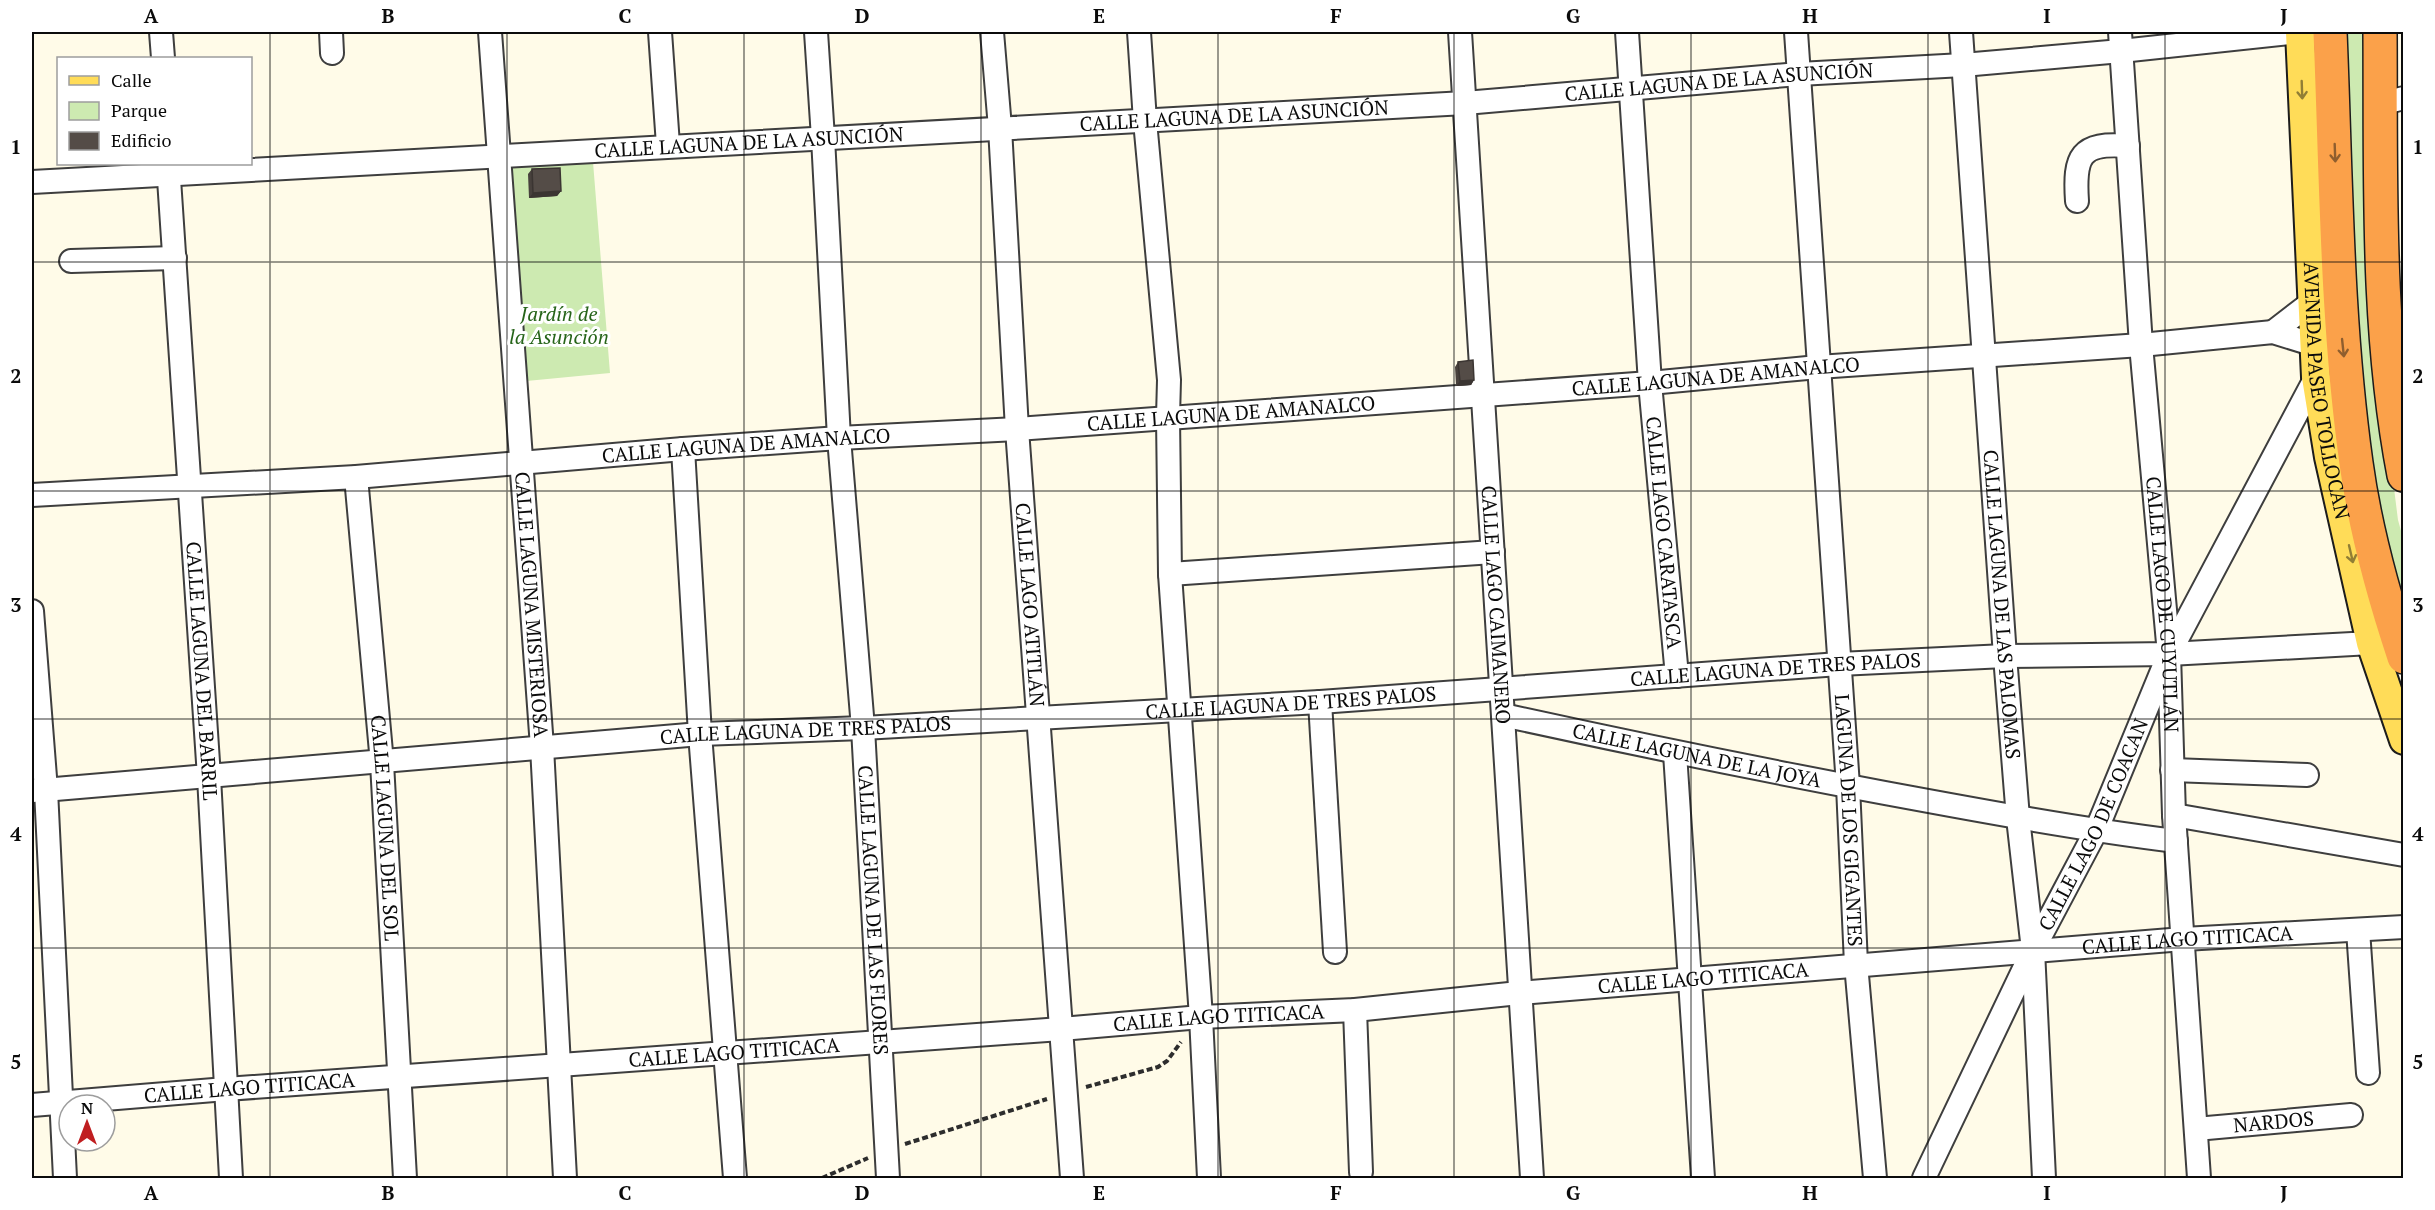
<svg xmlns="http://www.w3.org/2000/svg" width="2435" height="1210" font-family="'PT Serif',serif">
  <rect width="100%" height="100%" fill="#fffbe8"/>
  <!-- green -->
  <path fill="#cdeab1" d="M2339,32H2364L2377,353L2398,520L2403,538V632L2361,419Z
    M593,162L610,373L516,382L511,166Z"/>
  <g fill="none" stroke-linecap="round" stroke-linejoin="round">
    <defs>
      <g id="minor">
        <path d="M161,32L163,58"/>
        <path d="M331,32L332,53"/>
        <path id="s1" d="M490,32L542,747L565,1178"/>
        <path d="M660,32L668,145"/>
        <path id="s2" d="M816,32L823,138L839,438L863,728L888,1178"/>
        <path id="s3" d="M992,32L1000,128L1017,429L1072,1178"/>
        <path d="M1139,32L1145,121L1169,380L1168,417L1170,574L1201,1017L1209,1178"/>
        <path id="s4" d="M1460,32L1532,1178"/>
        <path id="s5" d="M1627,32L1650,383L1677,676"/>
        <path id="s6" d="M1796,32L1848,786L1856,964L1875,1178"/>
        <path id="s7" d="M1961,32L2005,656L2018,818L2033,950L2044,1178"/>
        <path id="s8" d="M2120,32L2141,345L2169,654L2174,815L2199,1178"/>
        <path d="M2392,101L2404,98"/>
        <path id="s9" d="M168,164L209,777L231,1178"/>
        <path id="s10" d="M32,182L1465,103L1799,74L1963,65L2121,51L2299,32"/>
        <path d="M2077,201C2074,156 2080,142 2128,146"/>
        <path d="M71,261L175,258"/>
        <path d="M2273,332L2312,302"/>
        <path d="M683,449L700,734L735,1178"/>
        <path id="s11" d="M356,477L382,763L405,1178"/>
        <path id="s12" d="M32,495L356,477L683,449L839,438L1017,429L1650,383L1818,367L2141,345L2273,332L2315,345"/>
        <path d="M1170,574L1493,552"/>
        <path d="M32,611L46,790L65,1178"/>
        <path d="M1320,702L1335,952"/>
        <path id="s13" d="M1503,715C1630,743 1757,769 1885,793C1982,811 2079,829 2176,841"/>
        <path d="M1675,753L1703,1178"/>
        <path d="M2172,770L2307,775"/>
        <path id="s14" d="M32,791L700,734L863,728L1320,702L1839,664L2005,656L2169,654L2371,643"/>
        <path d="M2174,815L2404,855"/>
        <path d="M2358,930L2368,1073"/>
        <path d="M1355,1010L1361,1172"/>
        <path id="s15" d="M32,1105L226,1089L1061,1029L1201,1017L1355,1010L1519,993L2183,939L2404,927"/>
        <path id="s16" d="M2196,1129L2351,1115"/>
        <path id="s17" d="M1924,1178L2033,950L2096,831L2169,654L2316,377"/>
      </g>
      <g id="major">
        <path id="s18" d="M2300,32L2316,377L2329,457L2371,643L2404,740"/>
      </g>
      <path id="highway" d="M2330,32C2336,175 2336,320 2356,463C2365,529 2383,594 2404,657
        M2380,32C2381,179 2376,329 2404,475"/>
    </defs>
    <!-- minor casing -->
    <use href="#minor" stroke="#3e3e3e" stroke-width="26"/>
    <!-- major casing -->
    <use href="#major" stroke="#1c1c1c" stroke-width="32"/>
    <!-- highway casing -->
    <use href="#highway" stroke="#1c1c1c" stroke-width="36"/>
    <!-- path -->
    <path stroke="#2d2d2d" stroke-width="4" stroke-dasharray="6 3" stroke-linecap="butt" d="M1086,1087L1158,1067L1167,1061L1181,1042
      M905,1144L1047,1099
      M822,1178L868,1158"/>
    <!-- minor -->
    <use href="#minor" stroke="#fff" stroke-width="22"/>
    <!-- major -->
    <use href="#major" stroke="#ffdc58" stroke-width="28"/>
    <!-- highway -->
    <use href="#highway" stroke="#fba14a" stroke-width="33"/>
  </g>
  <!-- wall -->
  <path fill="#48413d" d="M532,169L561,191L557,196L529,198L528,174Z
    M1458,362L1474,380L1471,385L1456,386L1455,367Z"/>
  <!-- shaded-wall -->
  <path fill="#3b3532" d="M561,191L557,196L529,198L533,193Z
    M1474,380L1471,385L1456,386L1460,381Z"/>
  <!-- building -->
  <path fill="#544c47" stroke="#3b3532" stroke-width="1.5" d="M560,168L561,191L533,193L532,169Z
    M1473,360L1474,380L1460,381L1458,362Z"/>
  <!-- one-way arrows -->
  <defs><path id="oneway-shaft" d="M-6 0H5M1.5-3L5.5 0L1.5 3" fill="none" stroke-width="1.6" stroke-linecap="round" stroke-linejoin="round" transform="scale(1.5)"/></defs>
  <g stroke="#917e35">
    <use href="#oneway-shaft" transform="translate(2302 90) rotate(88)"/>
    <use href="#oneway-shaft" transform="translate(2351 554) rotate(77)"/>
  </g>
  <g stroke="#8f5e2e">
    <use href="#oneway-shaft" transform="translate(2335 153) rotate(88)"/>
    <use href="#oneway-shaft" transform="translate(2343 348) rotate(84)"/>
  </g>
  <!-- grid -->
  <path fill="none" stroke="#0b0b0b" stroke-width="1.5" stroke-opacity="0.55" d="M270,32V1178M507,32V1178M744,32V1178M981,32V1178M1218,32V1178M1454,32V1178M1691,32V1178M1928,32V1178M2165,32V1178M32,262H2404M32,491H2404M32,719H2404M32,948H2404"/>
  <g text-anchor="middle" stroke-width="6" stroke-linejoin="round" paint-order="stroke">
    <!-- street labels -->
    <g font-size="20" fill="#0b0b0b" stroke="#fff">
      <text dy="7" stroke="none"><textPath href="#s10" startOffset="1690">CALLE LAGUNA DE LA ASUNCIÓN</textPath></text>
      <text dy="7" stroke="none"><textPath href="#s10" startOffset="1204">CALLE LAGUNA DE LA ASUNCIÓN</textPath></text>
      <text dy="7" stroke="none"><textPath href="#s10" startOffset="718">CALLE LAGUNA DE LA ASUNCIÓN</textPath></text>
      <text dy="7" stroke="none"><textPath href="#s12" startOffset="1688">CALLE LAGUNA DE AMANALCO</textPath></text>
      <text dy="7" stroke="none"><textPath href="#s18" startOffset="360">AVENIDA PASEO TOLLOCAN</textPath></text>
      <text dy="7" stroke="none"><textPath href="#s12" startOffset="1202">CALLE LAGUNA DE AMANALCO</textPath></text>
      <text dy="7" stroke="none"><textPath href="#s12" startOffset="716">CALLE LAGUNA DE AMANALCO</textPath></text>
      <text dy="7" stroke="none"><textPath href="#s5" startOffset="502">CALLE LAGO CARATASCA</textPath></text>
      <text dy="7" stroke="none"><textPath href="#s1" startOffset="574">CALLE LAGUNA MISTERIOSA</textPath></text>
      <text dy="7" stroke="none"><textPath href="#s3" startOffset="574">CALLE LAGO ATITLÁN</textPath></text>
      <text dy="7" stroke="none"><textPath href="#s4" startOffset="574">CALLE LAGO CAIMANERO</textPath></text>
      <text dy="7" stroke="none"><textPath href="#s7" startOffset="574">CALLE LAGUNA DE LAS PALOMAS</textPath></text>
      <text dy="7" stroke="none"><textPath href="#s8" startOffset="574">CALLE LAGO DE CUYUTLÁN</textPath></text>
      <text dy="7" stroke="none"><textPath href="#s14" startOffset="1748">CALLE LAGUNA DE TRES PALOS</textPath></text>
      <text dy="7" stroke="none"><textPath href="#s9" startOffset="508">CALLE LAGUNA DEL BARRIL</textPath></text>
      <text dy="7" stroke="none"><textPath href="#s14" startOffset="1262">CALLE LAGUNA DE TRES PALOS</textPath></text>
      <text dy="7" stroke="none"><textPath href="#s14" startOffset="776">CALLE LAGUNA DE TRES PALOS</textPath></text>
      <text dy="7" stroke="none"><textPath href="#s13" startOffset="198">CALLE LAGUNA DE LA JOYA</textPath></text>
      <text dy="7" stroke="none"><textPath href="#s6" startOffset="790">LAGUNA DE LOS GIGANTES</textPath></text>
      <text dy="7" stroke="none"><textPath href="#s17" startOffset="392">CALLE LAGO DE COACAN</textPath></text>
      <text dy="7" stroke="none"><textPath href="#s11" startOffset="352">CALLE LAGUNA DEL SOL</textPath></text>
      <text dy="7" stroke="none"><textPath href="#s2" startOffset="880">CALLE LAGUNA DE LAS FLORES</textPath></text>
      <text dy="7" stroke="none"><textPath href="#s15" startOffset="2162">CALLE LAGO TITICACA</textPath></text>
      <text dy="7" stroke="none"><textPath href="#s15" startOffset="1676">CALLE LAGO TITICACA</textPath></text>
      <text dy="7" stroke="none"><textPath href="#s15" startOffset="1190">CALLE LAGO TITICACA</textPath></text>
      <text dy="7" stroke="none"><textPath href="#s15" startOffset="704">CALLE LAGO TITICACA</textPath></text>
      <text dy="7" stroke="none"><textPath href="#s15" startOffset="218">CALLE LAGO TITICACA</textPath></text>
      <text dy="7" stroke="none"><textPath href="#s16" startOffset="78">NARDOS</textPath></text>
    </g>
    <!-- park labels -->
    <g font-size="20" font-style="italic" fill="#266419" stroke="#fff">
      <text x="559" y="321">Jardín de<tspan x="559" dy="23">la Asunción</tspan></text>
    </g>
  </g>
  <!-- border -->
  <rect width="2435" height="1210" fill="none" stroke="#ffffff" stroke-width="66"/>
  <!-- legend -->
  <rect x="57" y="57" width="195" height="108" fill="#ffffff" stroke="#9d9d9d" stroke-width="1.5"/>
  <rect x="69" y="76" width="30" height="9" fill="#ffdc58" stroke="#9d9d9d" stroke-width="1.5"/>
  <text x="111" y="87" font-size="18" fill="#0b0b0b">Calle</text>
  <rect x="69" y="102" width="30" height="18" fill="#cdeab1" stroke="#9d9d9d" stroke-width="1.5"/>
  <text x="111" y="117" font-size="18" fill="#0b0b0b">Parque</text>
  <rect x="69" y="132" width="30" height="18" fill="#544c47" stroke="#9d9d9d" stroke-width="1.5"/>
  <text x="111" y="147" font-size="18" fill="#0b0b0b">Edificio</text>
  <!-- north arrow -->
  <g transform="translate(87 1123)"><circle r="28" fill="#ffffff" stroke="#9d9d9d" stroke-width="1.5"/>
  <path d="M0-4.5L10 22L0 15L-10 22Z" fill="#c01e20"/>
  <text y="-9" font-size="16" font-weight="bold" text-anchor="middle" fill="#0b0b0b">N</text>
  </g>
  <rect x="33" y="33" width="2369" height="1144" fill="none" stroke="#0b0b0b" stroke-width="2"/>
  <g font-size="20" text-anchor="middle" font-weight="bold" fill="#0b0b0b">
    <text x="151" y="23">A</text>
    <text x="388" y="23">B</text>
    <text x="625" y="23">C</text>
    <text x="862" y="23">D</text>
    <text x="1099" y="23">E</text>
    <text x="1336" y="23">F</text>
    <text x="1573" y="23">G</text>
    <text x="1810" y="23">H</text>
    <text x="2047" y="23">I</text>
    <text x="2284" y="23">J</text>
    <text x="16" y="154">1</text>
    <text x="2418" y="154">1</text>
    <text x="16" y="383">2</text>
    <text x="2418" y="383">2</text>
    <text x="16" y="612">3</text>
    <text x="2418" y="612">3</text>
    <text x="16" y="841">4</text>
    <text x="2418" y="841">4</text>
    <text x="16" y="1069">5</text>
    <text x="2418" y="1069">5</text>
    <text x="151" y="1200">A</text>
    <text x="388" y="1200">B</text>
    <text x="625" y="1200">C</text>
    <text x="862" y="1200">D</text>
    <text x="1099" y="1200">E</text>
    <text x="1336" y="1200">F</text>
    <text x="1573" y="1200">G</text>
    <text x="1810" y="1200">H</text>
    <text x="2047" y="1200">I</text>
    <text x="2284" y="1200">J</text>
  </g>
</svg>
